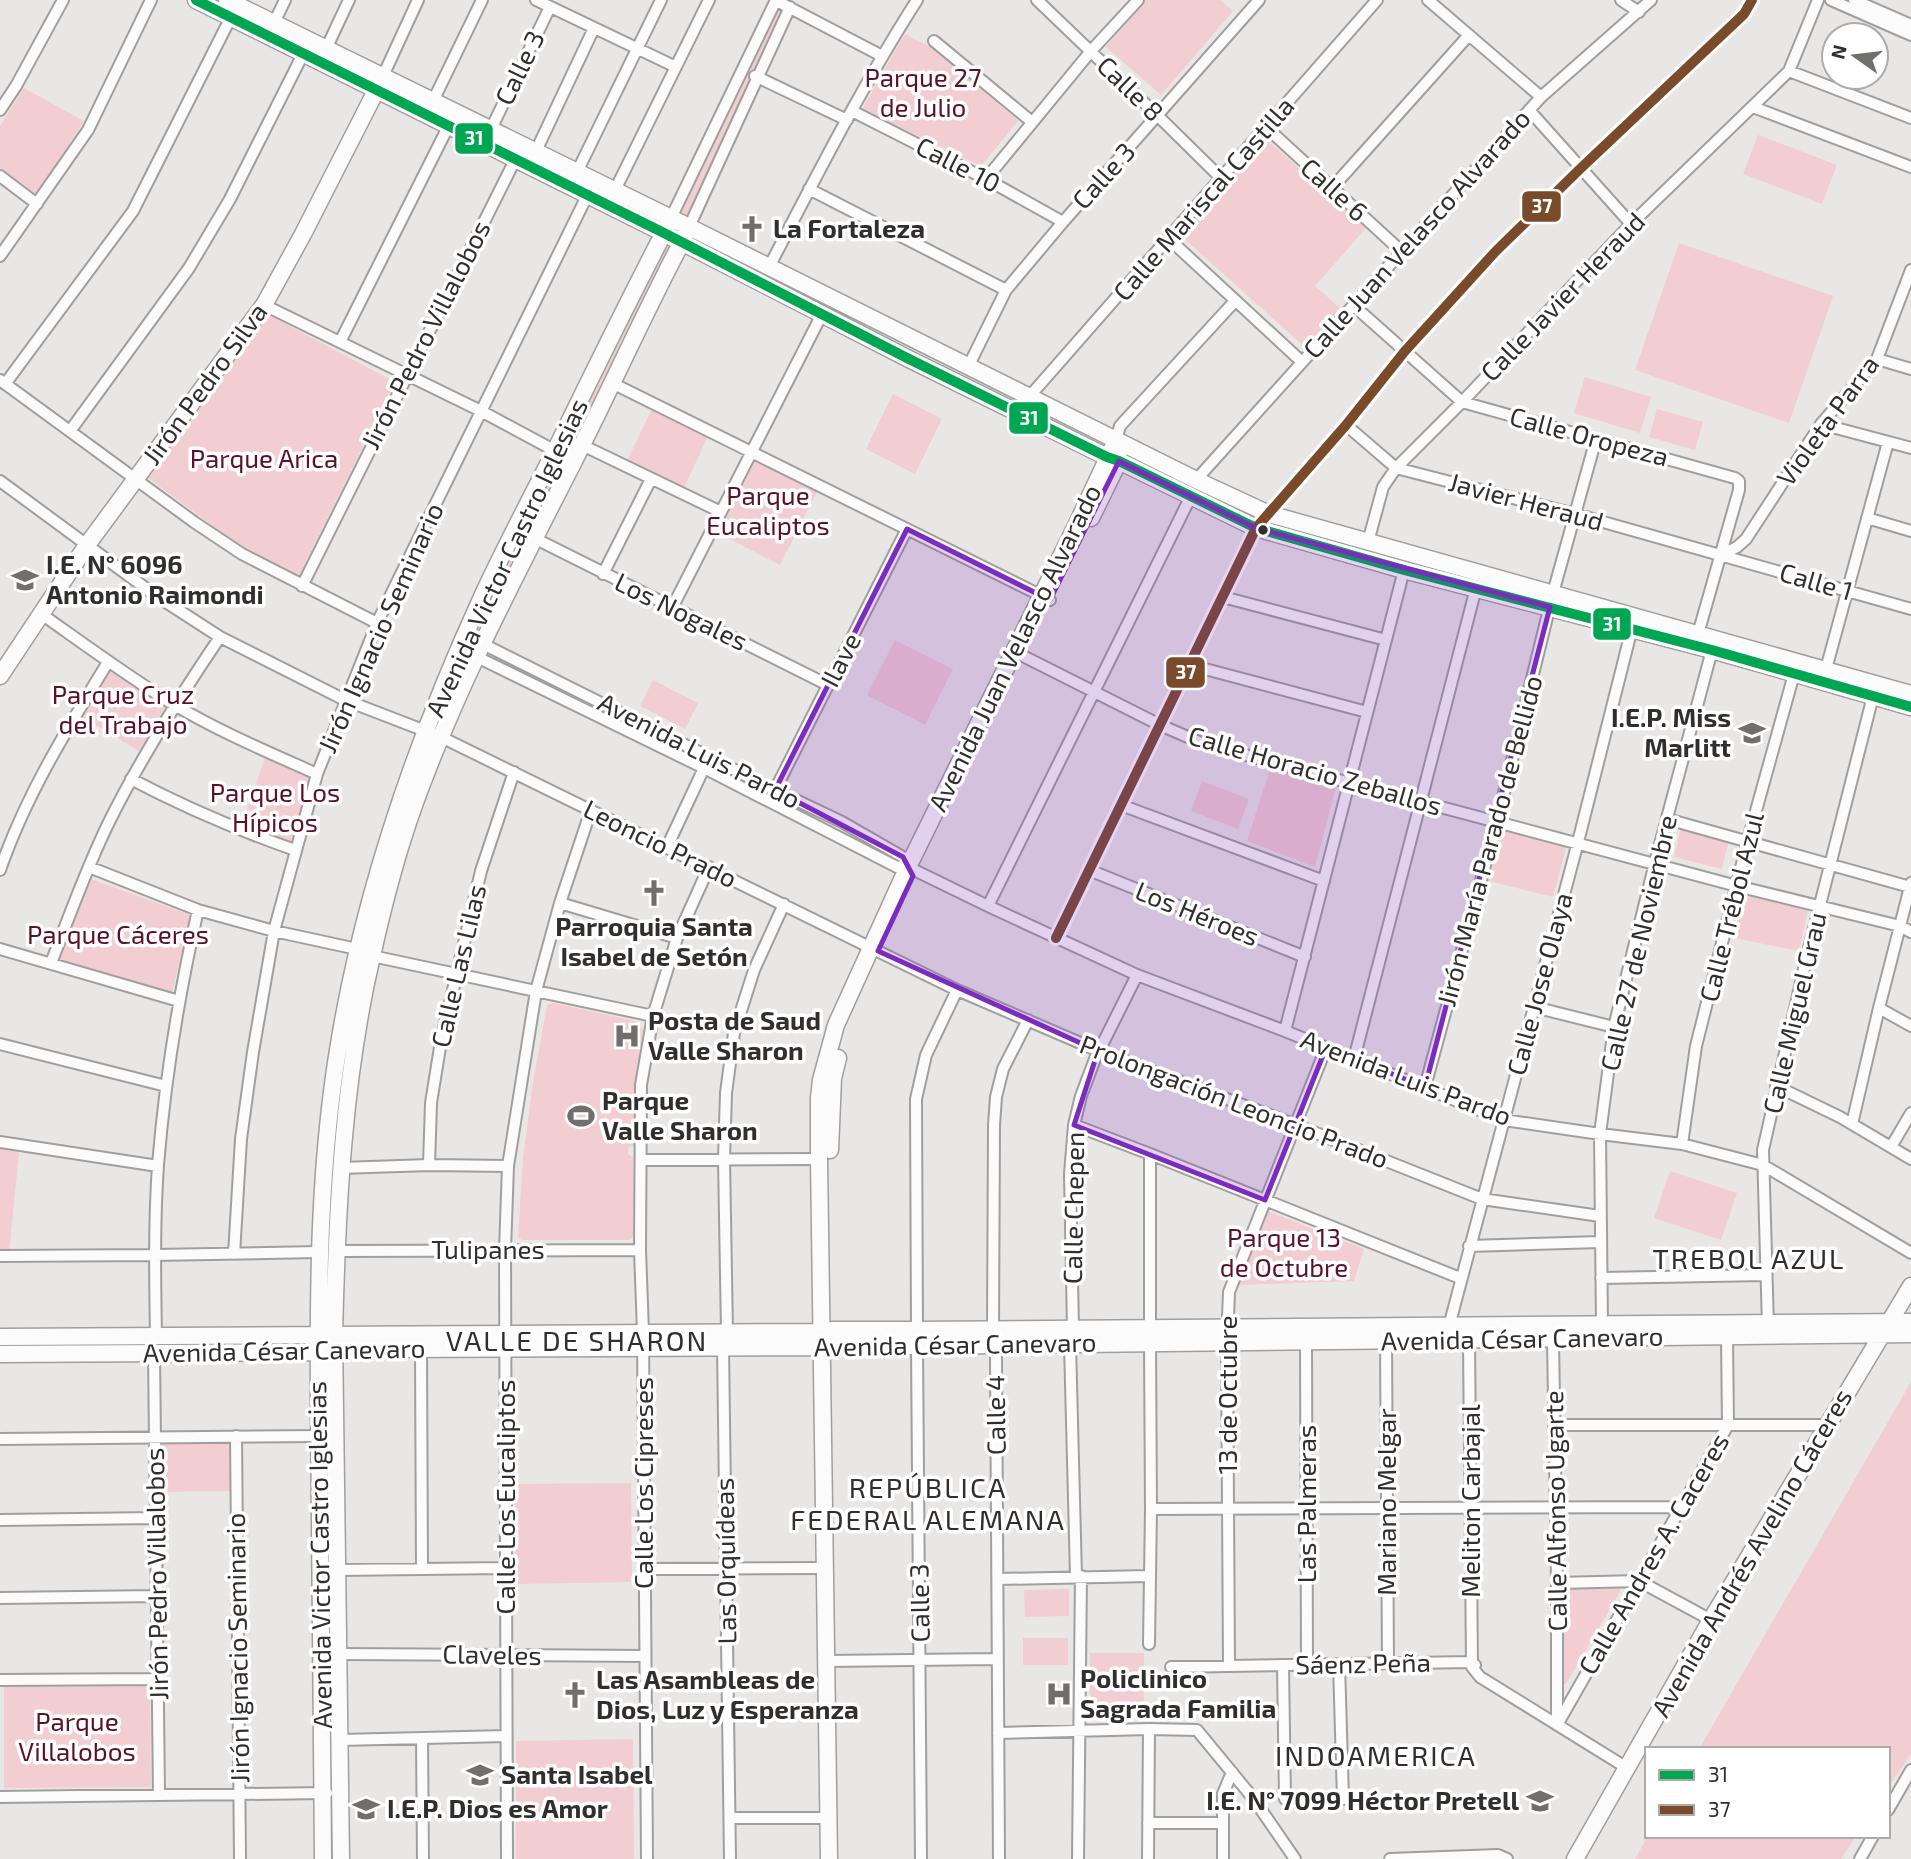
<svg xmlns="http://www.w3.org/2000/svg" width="1911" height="1859" font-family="'Exo 2',sans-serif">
  <rect width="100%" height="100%" fill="#e9e7e5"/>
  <!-- green -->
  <path fill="#f2cdd2" d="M1146,0H1220L1233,11L1161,95L1106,47Z
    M776,9L784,13L686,221L677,217Z
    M905,34L935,49L1018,121L981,166L862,109Z
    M24,88L84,121L37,195L0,168V126Z
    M1758,135L1837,165L1822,204L1743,174Z
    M1265,138L1366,228L1315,286L1340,308L1306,348L1180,235Z
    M664,242L674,247L574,450L564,445Z
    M1679,243L1833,296L1789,423L1635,370Z
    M267,314L395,382L298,577L229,538L147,477Z
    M1585,377L1651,397L1640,433L1574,413Z
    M893,394L942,419L915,474L866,449Z
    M652,409L708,436L684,488L627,461Z
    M1657,409L1703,422L1695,450L1649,437Z
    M756,458L818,490L780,565L718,533Z
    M555,461L564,466L442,723L433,719L488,596Z
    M895,640L953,669L925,725L867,695Z
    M107,669L166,706L139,751L79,715Z
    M653,680L698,703L685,729L640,706Z
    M265,758L312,779L291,845L241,826Z
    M1271,766L1337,783L1315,867L1247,841Z
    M1202,781L1249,799L1238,829L1191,811Z
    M1681,827L1729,839L1722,869L1674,857Z
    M1498,828L1567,845L1553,897L1485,880Z
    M91,879L190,915L172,994L59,961Z
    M1741,891L1809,906L1799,951L1729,937Z
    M553,1003L635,1021L643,1030L635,1087L634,1145L628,1148V1154L633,1157L635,1235L629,1240H522L518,1237L523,1158L533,1082L547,1005Z
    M0,1149L19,1152L9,1253H0Z
    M1670,1171L1737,1193L1721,1240L1654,1218Z
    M1268,1211L1364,1249L1354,1281L1238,1285Z
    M1911,1382V1754L1888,1788V1749H1699Z
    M231,1441V1491L162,1492L161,1442Z
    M631,1483L632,1582L516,1584L515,1484Z
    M1617,1586L1620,1589V1592L1566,1684H1563L1562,1682L1563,1588Z
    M1069,1589V1616L1025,1617L1024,1590Z
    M1023,1638H1068V1665H1023Z
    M1090,1653H1144V1718H1090Z
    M150,1686L151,1787L4,1788V1687Z
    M633,1739L634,1859H516V1741Z
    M1648,1836H1856L1841,1859H1635Z"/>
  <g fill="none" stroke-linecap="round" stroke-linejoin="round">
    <defs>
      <path id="street" d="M536,0L676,67
        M775,0L882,56
        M1037,0L1158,116L1222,179
        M1428,0L1541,97
        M1621,0L1639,12
        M1831,0L1911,35
        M1854,0L1911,25
        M274,23L285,0
        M934,41L1032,122
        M326,49L349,0
        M1789,71L1911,118
        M383,76L418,0
        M755,76L847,120
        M433,101L482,0
        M1753,107L1911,167
        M0,110L16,86L63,0
        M1529,110L1631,224
        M852,111L986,179L1063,222
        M1267,128L1401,251
        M491,129L550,7
        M536,151L594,28
        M577,172L661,0
        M0,176L37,204
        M986,179L1091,51L1138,0
        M1332,188L1469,35
        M809,189L1006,290
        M615,190L709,0
        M671,218L776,0
        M689,227L790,7
        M1169,239L1302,362
        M0,256L88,130L151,0
        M769,267C816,177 862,86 917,0
        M264,305L481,411L574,461
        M1353,305L1462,402L1735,478L1739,481V490L1698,634
        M340,342L448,127
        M1877,359L1911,369
        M968,367L1006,290L1063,222L1259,0
        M0,380L194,522L242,554L377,623
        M612,383L1050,600
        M5,384L133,211L231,17
        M1029,397L1377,0
        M1821,424L1911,448
        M1346,425L1396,468L1575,514L1911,609
        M70,431L189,268L230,199L303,54
        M1116,440L1120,426L1235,301
        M582,445L721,512
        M1196,480L1541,97L1651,0
        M0,481L155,595L220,637L345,700L441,737L957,990L1099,1051L1296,1125L1482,1199L1600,1216
        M1867,518L1911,531
        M534,538L828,685
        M1368,542L1383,487L1396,468L1462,402L1631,224L1789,71L1818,0
        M1721,555L1737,547L1746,539L1821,424L1877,359L1911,270
        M603,574L651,479
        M302,586L515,160
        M1223,597L1386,640
        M672,608L822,314
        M40,613C84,644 127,676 173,704C218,731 268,752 317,774
        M483,644L775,790L842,822L903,857L908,867
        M1023,656L1160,725L1204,744L1737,886L1900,926L1911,932
        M477,657L704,768L897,867H908L988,906L1137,975L1285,1031L1504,1120L1600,1134L1682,1144L1763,1165L1911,1253
        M1190,665L1367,712
        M1826,669L1888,442
        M131,779C184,807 238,830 295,850
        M775,790L907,529
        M1121,805L1324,881
        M1667,819L1910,887
        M667,847L704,768
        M89,867L198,910L274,931L357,949
        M0,870C26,795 67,729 108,662
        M1089,870L1305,957
        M560,903L677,938
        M988,906L1191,496
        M1056,938L1256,528L1346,425L1405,351L1496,251L1581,168L1744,14L1752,0
        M0,949L179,1001
        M372,956L653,1016
        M51,963C70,915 87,866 110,820C142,756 180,696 220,637
        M1534,1007L1614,1027
        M1879,1008L1911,1026
        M1285,1031L1404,570
        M0,1044L166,1086
        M1354,1059L1476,588
        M1776,1086L1840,1117L1911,1159
        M1425,1087L1497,821L1553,593L1596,439
        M1852,1124L1879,1008L1911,883
        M1074,1125L1150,1154L1460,1278
        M0,1142L158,1166
        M1682,1144L1696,1046L1749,836L1794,674
        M1891,1147L1911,1113
        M1150,1154V1328
        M641,1160L819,1159
        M429,1165L431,1103L441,1041L481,871L514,772
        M341,1168L429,1165L508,1166
        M1469,1246L1600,1242
        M336,1251L640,1250
        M234,1254L241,1139L253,1052L274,931L317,774L377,623L587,196
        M0,1256L154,1255L319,1252
        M1601,1278L1765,1275
        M1602,1325L1600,1134L1614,1027L1655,863L1712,650
        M1768,1327L1763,1150L1806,960L1873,696
        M1073,1329L1070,1174L1074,1125L1081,1096L1095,1059L1137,975
        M917,1330L916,1099L926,1055L957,990
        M1448,1330L1578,842L1632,628
        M727,1332L724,1159L726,1093L734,1033L754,970L784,904
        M156,1337C155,1279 154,1222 158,1165C165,1079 179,994 198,910
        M1553,1339L1557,1583V1724
        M1386,1340L1388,1664
        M1469,1340L1472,1667L1480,1677L1627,1768
        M1306,1342L1307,1665
        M1070,1344L1076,1576
        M917,1346L921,1859
        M723,1347L730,1859
        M421,1350L422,1569
        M154,1353L159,1795
        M1555,1425H1827
        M236,1436L240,1859
        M0,1439L319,1436
        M1151,1509L1681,1507
        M0,1520L156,1518
        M645,1569L825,1568
        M337,1570L505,1568
        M998,1579L1150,1576
        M1557,1583L1639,1581L1711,1620
        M0,1598L157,1596
        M1149,1644L1151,1509L1150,1343
        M338,1654L645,1656
        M826,1661L997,1659
        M1339,1664L1343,1799
        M1283,1665L1285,1799
        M1229,1666L1227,1342L1229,1292L1326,1048
        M1171,1667L1471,1662L1475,1665
        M0,1680L158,1679
        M1557,1725L1728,1425L1727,1336
        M998,1733L1149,1729L1197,1730L1253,1798L1295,1859
        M422,1738L423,1859
        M340,1740L506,1736
        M0,1797L327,1793
        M1888,1810L1911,1770
        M730,1818H829
        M1148,1823H1223
        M507,1859L505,1250L508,1166L536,991L560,903L591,810
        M647,1859L643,1332L640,1250L641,1085L653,1016L677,938L709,867
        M999,1859L996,1357L993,1330L994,1125L996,1097L1003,1069L1028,1020
        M1078,1859L1081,1576
        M1148,1859L1149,1729
        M1223,1859V1794L1232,1772
        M1390,1859L1498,1855L1507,1859
        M1860,1859L1873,1836"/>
      <path id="secondary" d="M196,0L664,233L907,358L1107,457L1119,461L1256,528L1404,570L1712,650L1911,707
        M227,0L671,218L1196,480L1269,514L1911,694
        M1091,518L1119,461L1118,453
        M0,676L87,545L264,305L303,234L381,81
        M830,1150L833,1078L838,1058
        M0,1337C274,1337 548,1332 822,1332L832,1330H917L1911,1322
        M0,1354L318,1352L395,1349L822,1347L832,1345L917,1346L1911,1334
        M323,1859C323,1708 319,1556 319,1405C318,1282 319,1159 340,1038C366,885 417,739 481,599C505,547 532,496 558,445C594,371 630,297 669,223
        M341,1859L334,1336C337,1208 343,1080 372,956C383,906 396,856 413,808C456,688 516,575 574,461C612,386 646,309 686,234
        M829,1859L819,1159V1098L821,1080L836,1025L905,873L1077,524L1112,449
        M1575,1859L1711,1620L1911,1286"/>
    </defs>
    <!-- street casing -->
    <use href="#street" stroke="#a19f9e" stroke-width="14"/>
    <!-- secondary casing -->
    <use href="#secondary" stroke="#a19f9e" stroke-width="19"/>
    <!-- street -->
    <use href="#street" stroke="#fcfbfb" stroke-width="10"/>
    <!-- secondary -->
    <use href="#secondary" stroke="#fcfbfb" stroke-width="16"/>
    <defs>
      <path id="bus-1" d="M196,0L664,233L907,358L1107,457L1119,461L1256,528L1404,570L1712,650L1911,707"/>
      <path id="bus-2" d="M1056,938L1256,528L1346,425L1405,351L1496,251L1581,168L1744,14L1752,0"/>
    </defs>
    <!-- bus-1 casing -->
    <use href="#bus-1" stroke="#fff" stroke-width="16"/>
    <!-- bus-2 casing -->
    <use href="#bus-2" stroke="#fff" stroke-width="16"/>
    <!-- bus-1 -->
    <use href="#bus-1" stroke="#00a651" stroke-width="10"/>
    <!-- bus-2 -->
    <use href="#bus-2" stroke="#7a4b2a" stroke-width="10"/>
  </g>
  <!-- marked area -->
  <path fill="#7b2cbf" fill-opacity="0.2" stroke="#7b2cbf" stroke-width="5" stroke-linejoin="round" d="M1119,461L1256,528L1550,607L1425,1087L1326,1048L1265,1200L1074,1125L1098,1051L878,951L913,876L903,857L775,790L907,529L1050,600Z"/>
  <!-- icons -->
  <defs>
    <symbol id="church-bare" viewBox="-9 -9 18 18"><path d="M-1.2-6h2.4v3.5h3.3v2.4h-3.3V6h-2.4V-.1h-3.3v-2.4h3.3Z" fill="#716f6e" stroke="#fff" stroke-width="2.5" paint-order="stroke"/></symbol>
    <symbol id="school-bare" viewBox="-9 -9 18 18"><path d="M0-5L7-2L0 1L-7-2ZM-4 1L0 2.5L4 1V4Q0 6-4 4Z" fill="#716f6e" stroke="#fff" stroke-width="2.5" paint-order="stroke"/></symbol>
    <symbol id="hospital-bare" viewBox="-9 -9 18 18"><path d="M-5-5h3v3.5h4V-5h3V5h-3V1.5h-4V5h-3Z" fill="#716f6e" stroke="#fff" stroke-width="2.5" paint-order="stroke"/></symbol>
    <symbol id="stadium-bare" viewBox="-9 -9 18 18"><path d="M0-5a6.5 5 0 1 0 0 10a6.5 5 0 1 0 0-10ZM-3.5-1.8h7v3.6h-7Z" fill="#716f6e" stroke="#fff" stroke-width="2.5" paint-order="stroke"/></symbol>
  </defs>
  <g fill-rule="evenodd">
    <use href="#church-bare" x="733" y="210" width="38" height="38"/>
    <use href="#school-bare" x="6" y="561" width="38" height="38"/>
    <use href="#school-bare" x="1733" y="714" width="38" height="38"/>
    <use href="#church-bare" x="635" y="874" width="38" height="38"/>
    <use href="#hospital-bare" x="608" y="1017" width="38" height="38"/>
    <use href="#stadium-bare" x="562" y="1097" width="38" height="38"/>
    <use href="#hospital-bare" x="1040" y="1675" width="38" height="38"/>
    <use href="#church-bare" x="556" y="1676" width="38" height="38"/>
    <use href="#school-bare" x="461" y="1756" width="38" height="38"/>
    <use href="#school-bare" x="1521" y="1782" width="38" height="38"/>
    <use href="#school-bare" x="347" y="1790" width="38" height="38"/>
  </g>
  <!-- markers -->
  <circle fill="#312f2e" stroke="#fff" stroke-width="2.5" cx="1263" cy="530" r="6"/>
  <g text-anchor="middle" stroke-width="7" stroke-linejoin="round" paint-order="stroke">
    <!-- street labels -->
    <g font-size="26" fill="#312f2e" stroke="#fff">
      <text transform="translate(520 68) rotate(-64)" y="9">Calle 3</text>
      <text transform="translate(1130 89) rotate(44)" y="9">Calle 8</text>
      <text transform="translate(958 165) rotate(27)" y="9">Calle 10</text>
      <text transform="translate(1104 176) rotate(-48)" y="9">Calle 3</text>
      <text transform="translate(1334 190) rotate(42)" y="9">Calle 6</text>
      <text transform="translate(1204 199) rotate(-49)" y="9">Calle Mariscal Castilla</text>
      <text transform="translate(1417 234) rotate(-48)" y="9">Calle Juan Velasco Alvarado</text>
      <text transform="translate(1563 297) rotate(-46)" y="9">Calle Javier Heraud</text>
      <text transform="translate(426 335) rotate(-63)" y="9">Jirón Pedro Villalobos</text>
      <text transform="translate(205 384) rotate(-54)" y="9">Jirón Pedro Silva</text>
      <text transform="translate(1828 421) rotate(-54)" y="9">Violeta Parra</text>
      <text transform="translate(1589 437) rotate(15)" y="9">Calle Oropeza</text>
      <text transform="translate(1526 502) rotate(15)" y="9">Javier Heraud</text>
      <text transform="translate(507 558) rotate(-65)" y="9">Avenida Victor Castro Iglesias</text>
      <text transform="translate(1816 582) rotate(16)" y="9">Calle 1</text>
      <text transform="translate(681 612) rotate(26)" y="9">Los Nogales</text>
      <text transform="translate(381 628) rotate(-66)" y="9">Jirón Ignacio Seminario</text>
      <text transform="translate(1015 648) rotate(-64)" y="9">Avenida Juan Velasco Alvarado</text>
      <text transform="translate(841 660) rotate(-63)" y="9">Ilave</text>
      <text transform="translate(699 751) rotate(27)" y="9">Avenida Luis Pardo</text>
      <text transform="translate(1315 771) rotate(16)" y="9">Calle Horacio Zeballos</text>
      <text transform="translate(1490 841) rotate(-75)" y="9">Jirón María Parado de Bellido</text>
      <text transform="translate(660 844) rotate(26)" y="9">Leoncio Prado</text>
      <text transform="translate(1732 907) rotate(-76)" y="9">Calle Trébol Azul</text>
      <text transform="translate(1197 914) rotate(22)" y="9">Los Héroes</text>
      <text transform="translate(1639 943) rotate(-77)" y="9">Calle 27 de Noviembre</text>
      <text transform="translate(459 966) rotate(-77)" y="9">Calle Las Lilas</text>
      <text transform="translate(1540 984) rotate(-75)" y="9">Calle Jose Olaya</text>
      <text transform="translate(1795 1013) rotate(-77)" y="9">Calle Miguel Grau</text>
      <text transform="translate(1406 1078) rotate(21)" y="9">Avenida Luis Pardo</text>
      <text transform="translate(1234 1102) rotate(21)" y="9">Prolongación Leoncio Prado</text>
      <text transform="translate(1074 1208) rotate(-89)" y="9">Calle Chepen</text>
      <text x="488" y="1259">Tulipanes</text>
      <text transform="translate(1522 1339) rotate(-1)" y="9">Avenida César Canevaro</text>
      <text transform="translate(955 1345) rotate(-1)" y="9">Avenida César Canevaro</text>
      <text transform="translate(284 1351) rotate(-1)" y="9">Avenida César Canevaro</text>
      <text transform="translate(1228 1395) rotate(-90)" y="9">13 de Octubre</text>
      <text transform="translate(996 1415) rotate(-91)" y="9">Calle 4</text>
      <text transform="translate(644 1483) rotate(-90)" y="9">Calle Los Cipreses</text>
      <text transform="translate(506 1497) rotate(-90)" y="9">Calle Los Eucaliptos</text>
      <text transform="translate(1471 1501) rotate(-90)" y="9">Meliton Carbajal</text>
      <text transform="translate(1387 1502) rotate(-90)" y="9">Mariano Melgar</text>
      <text transform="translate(1307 1504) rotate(-90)" y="9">Las Palmeras</text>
      <text transform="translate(1556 1511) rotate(-91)" y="9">Calle Alfonso Ugarte</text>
      <text transform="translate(1752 1553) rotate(-60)" y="9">Avenida Andrés Avelino Cáceres</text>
      <text transform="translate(1654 1554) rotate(-60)" y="9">Calle Andres A. Caceres</text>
      <text transform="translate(320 1555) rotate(-91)" y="9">Avenida Victor Castro Iglesias</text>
      <text transform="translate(726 1561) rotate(-91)" y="9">Las Orquídeas</text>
      <text transform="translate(157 1574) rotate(-91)" y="9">Jirón Pedro Villalobos</text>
      <text transform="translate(920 1603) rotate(-91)" y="9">Calle 3</text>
      <text transform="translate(238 1648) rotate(-91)" y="9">Jirón Ignacio Seminario</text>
      <text transform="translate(492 1655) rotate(1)" y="9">Claveles</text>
      <text transform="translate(1363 1664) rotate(-1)" y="9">Sáenz Peña</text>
    </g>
    <!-- park labels -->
    <g font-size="26" fill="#5b1228" stroke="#fff">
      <text x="923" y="87">Parque 27<tspan x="923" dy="30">de Julio</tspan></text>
      <text x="264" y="468">Parque Arica</text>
      <text x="768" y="505">Parque<tspan x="768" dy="30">Eucaliptos</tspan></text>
      <text x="123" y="704">Parque Cruz<tspan x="123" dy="30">del Trabajo</tspan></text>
      <text x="275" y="802">Parque Los<tspan x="275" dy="30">Hípicos</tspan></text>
      <text x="118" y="944">Parque Cáceres</text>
      <text x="1284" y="1247">Parque 13<tspan x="1284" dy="30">de Octubre</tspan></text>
      <text x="77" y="1731">Parque<tspan x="77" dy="30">Villalobos</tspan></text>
    </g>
    <!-- poi labels -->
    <g font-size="26" font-weight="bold" fill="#312f2e" stroke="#fff" text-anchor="start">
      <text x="773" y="238">La Fortaleza</text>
      <text x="46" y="574">I.E. N° 6096<tspan x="46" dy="30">Antonio Raimondi</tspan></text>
      <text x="1731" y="727" text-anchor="end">I.E.P. Miss<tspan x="1731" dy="30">Marlitt</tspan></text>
      <text x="654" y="936" text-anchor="middle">Parroquia Santa<tspan x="654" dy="30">Isabel de Setón</tspan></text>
      <text x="648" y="1030">Posta de Saud<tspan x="648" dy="30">Valle Sharon</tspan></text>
      <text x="602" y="1110">Parque<tspan x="602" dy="30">Valle Sharon</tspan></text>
      <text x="1080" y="1688">Policlinico<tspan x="1080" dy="30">Sagrada Familia</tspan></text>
      <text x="596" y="1689">Las Asambleas de<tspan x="596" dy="30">Dios, Luz y Esperanza</tspan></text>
      <text x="501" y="1784">Santa Isabel</text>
      <text x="1519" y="1810" text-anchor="end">I.E. N° 7099 Héctor Pretell</text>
      <text x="387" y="1818">I.E.P. Dios es Amor</text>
    </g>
    <!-- neighbourhood labels -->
    <g font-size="28" letter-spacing="2" fill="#312f2e" stroke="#fff">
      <text x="1749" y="1269">TREBOL AZUL</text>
      <text x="577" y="1351">VALLE DE SHARON</text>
      <text x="928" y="1498">REPÚBLICA<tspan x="928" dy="32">FEDERAL ALEMANA</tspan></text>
      <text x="1376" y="1766">INDOAMERICA</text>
    </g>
  </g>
  <g stroke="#fff" stroke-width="2.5">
    <rect x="454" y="122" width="40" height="33" rx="7" fill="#00a651"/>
    <rect x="1521" y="190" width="41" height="33" rx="7" fill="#7a4b2a"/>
    <rect x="1008" y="401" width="41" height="34" rx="7" fill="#00a651"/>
    <rect x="1592" y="607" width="40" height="34" rx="7" fill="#00a651"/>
    <rect x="1165" y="656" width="41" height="33" rx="7" fill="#7a4b2a"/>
  </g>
  <g font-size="19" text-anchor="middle" font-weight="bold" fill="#fff">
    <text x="474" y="145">31</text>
    <text x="1542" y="213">37</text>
    <text x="1029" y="425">31</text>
    <text x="1612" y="631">31</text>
    <text x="1186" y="679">37</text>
  </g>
  <!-- legend -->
  <rect x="1645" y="1747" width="245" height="91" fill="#ffffff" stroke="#adacab" stroke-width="2"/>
  <rect x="1659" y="1770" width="35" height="10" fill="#00a651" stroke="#adacab" stroke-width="2"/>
  <text x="1708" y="1782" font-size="21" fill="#312f2e">31</text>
  <rect x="1659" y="1805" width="35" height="10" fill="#7a4b2a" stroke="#adacab" stroke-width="2"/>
  <text x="1708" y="1817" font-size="21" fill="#312f2e">37</text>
  <!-- north arrow -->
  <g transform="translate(1855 56) rotate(284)"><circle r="33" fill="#ffffff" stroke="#adacab" stroke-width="2"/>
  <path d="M0-5L12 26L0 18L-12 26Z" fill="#716f6e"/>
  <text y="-10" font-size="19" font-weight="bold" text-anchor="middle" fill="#312f2e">N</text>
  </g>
</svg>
